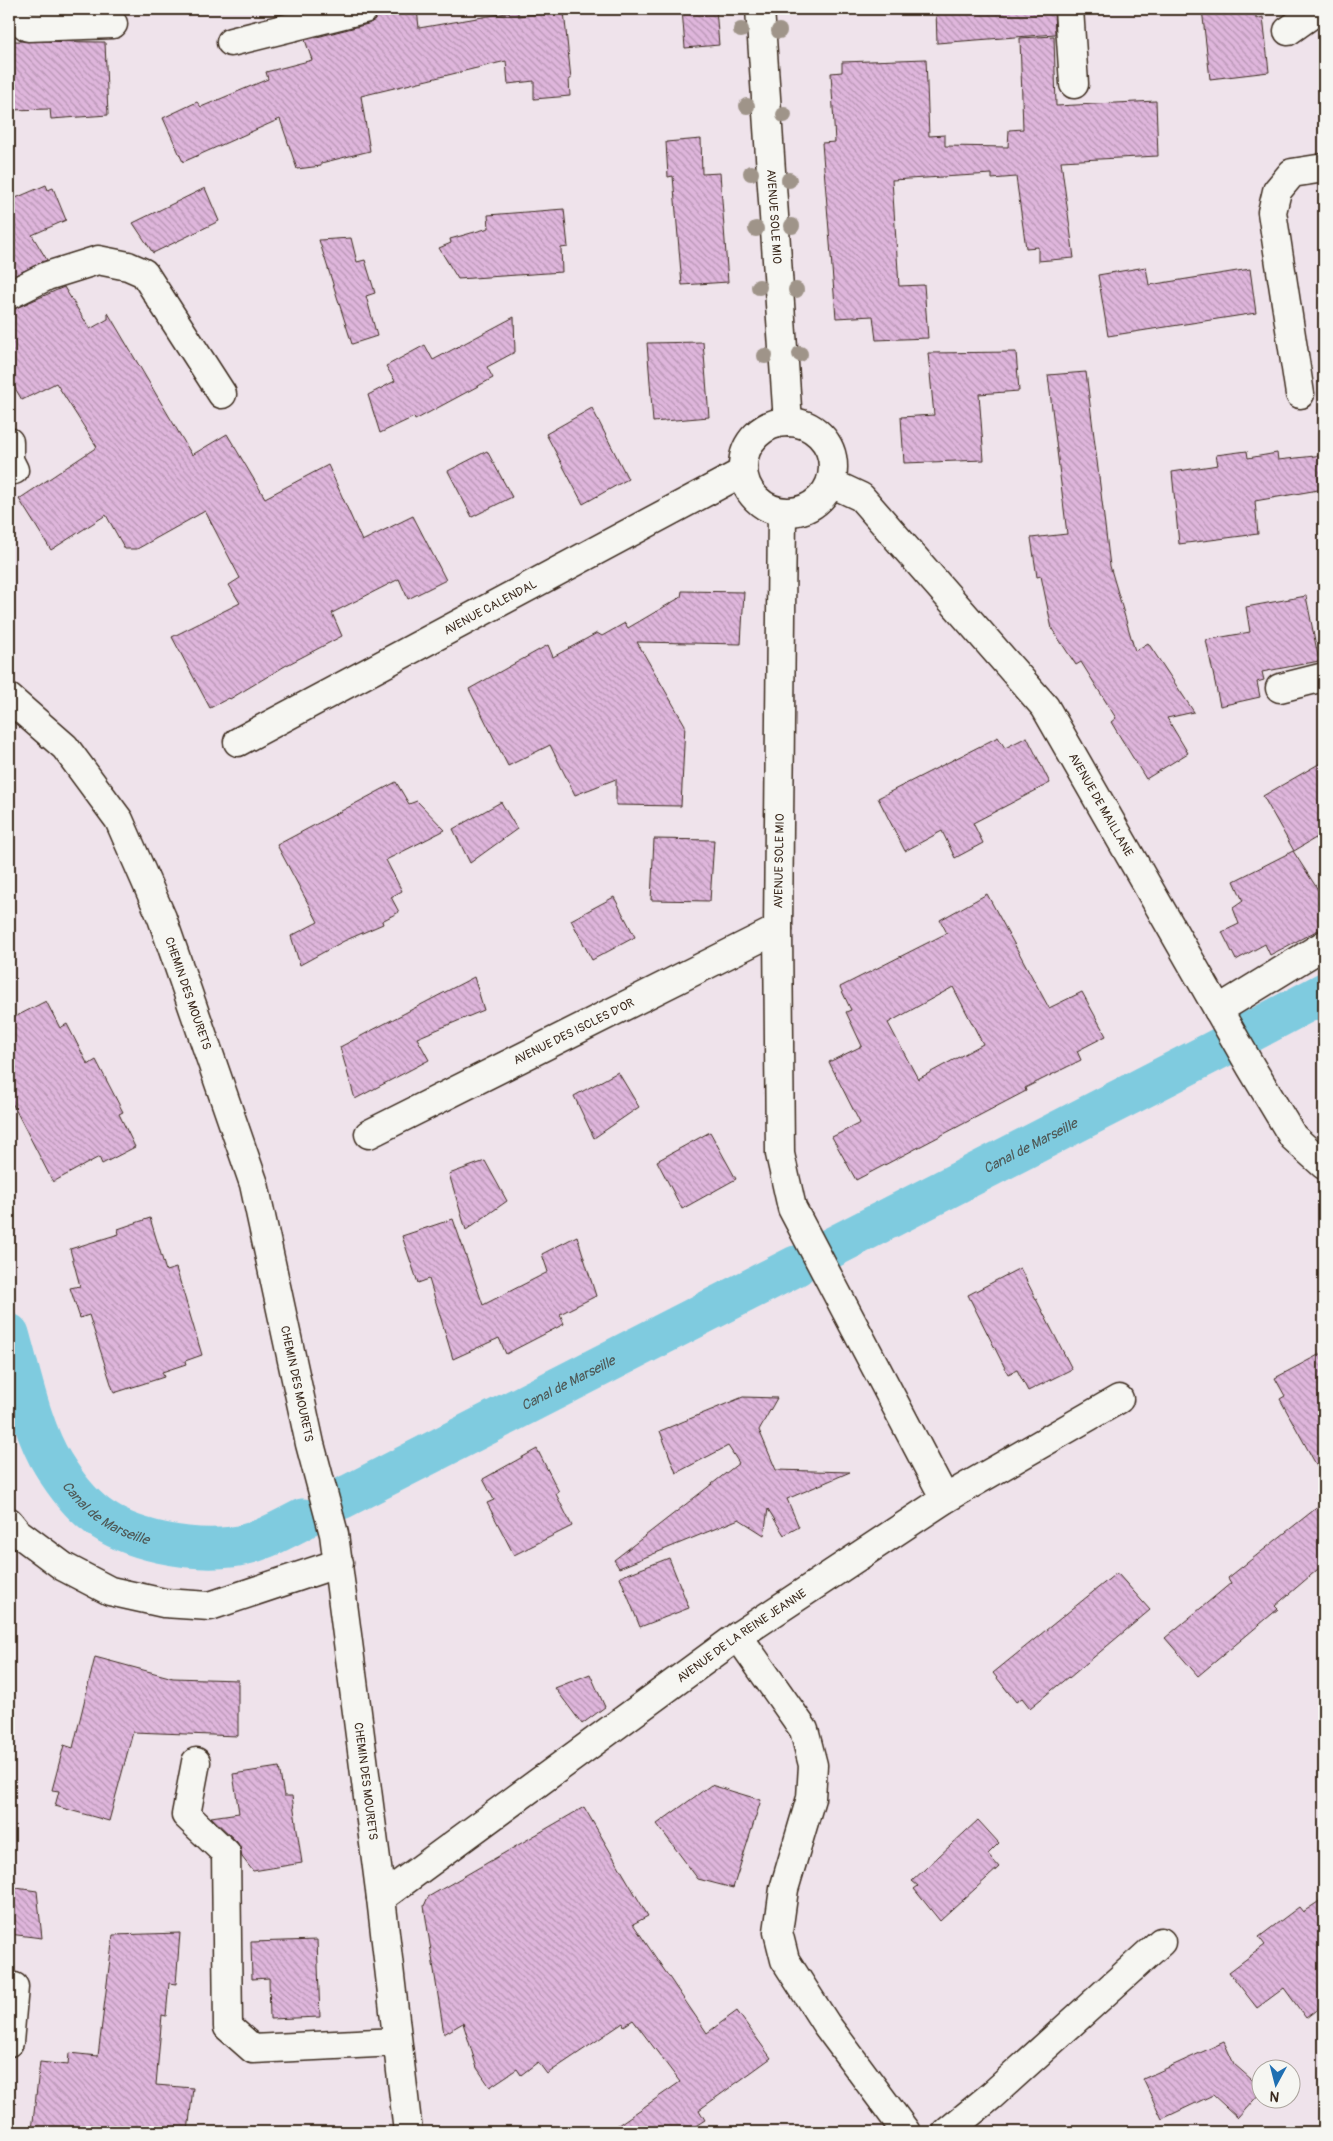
<svg xmlns="http://www.w3.org/2000/svg" width="1333" height="2141" font-family="Pangolin,sans-serif">
  <defs>
    <pattern id="building-back-hatch" width="6" height="6" patternUnits="userSpaceOnUse" patternTransform="scale(1.25)"><rect width="6" height="6" fill="#dfb6dc"/><path d="M-1 5l2 2M0 0l6 6M5-1l2 2" fill="none" stroke="#b694b2"/></pattern>
  </defs>
  <rect width="100%" height="100%" fill="#efe3eb"/>
  <filter id="ink" filterUnits="userSpaceOnUse"><feTurbulence type="fractalNoise" baseFrequency=".02" numOctaves="2"/><feDisplacementMap in="SourceGraphic" scale="10" xChannelSelector="R" yChannelSelector="G"/><feConvolveMatrix kernelMatrix="1 2 1 2 8 2 1 2 1" color-interpolation-filters="sRGB"/></filter>
  <g filter="url(#ink)">
    <g fill="none" stroke-linecap="round" stroke-linejoin="round">
      <!-- canal -->
      <g stroke="#7fcbdf" stroke-width="41">
        <path d="M1243,1036L1324,993"/>
        <path id="s1" d="M831,1248L1228,1044"/>
        <path id="s2" d="M9,1334C20,1372 32,1431 53,1464C64,1482 80,1503 97,1516C130,1541 191,1552 232,1547C257,1544 280,1531 303,1519"/>
        <path id="s3" d="M341,1499L796,1266"/>
      </g>
    </g>
    <!-- building -->
    <path fill="url(#building-back-hatch)" stroke="#3b2a1e" fill-rule="evenodd" d="M379,9H417L419,28L518,11V16L564,11L571,79H569L570,96L534,99V81L508,84L506,61L361,96L370,151L321,163V166L297,169L280,119L183,162L163,118L197,102L201,107L268,79L266,72L312,60L305,40L368,24L375,20Z
      M682,9H716L719,45L685,48Z
      M936,9H1054L1055,34L937,43Z
      M1202,9H1256V19L1263,17L1269,72L1210,79Z
      M1054,36L1056,106L1156,101L1158,156L1061,161L1074,258L1038,261V247L1026,248L1016,177L992,179V174L892,180L899,286L924,285L928,338L876,340L873,316L836,318L822,143L835,142L831,73L842,72V62L926,59L929,136L945,135V146L1008,147L1009,130L1023,129L1020,38Z
      M9,41L105,42L108,115L51,119L50,109L9,110Z
      M701,139L702,174L720,173L728,282L682,285L673,176L668,177L666,142Z
      M46,185L48,190L53,188L66,220L32,235L47,260L9,278V197L11,200Z
      M205,188L219,221L153,253L133,223Z
      M564,209L568,247L561,248L562,272L458,279L439,248L451,243L450,239L489,228L488,215Z
      M351,238L357,262L365,260L375,293L366,296L377,336L352,344L319,240Z
      M1146,267L1149,285L1250,269L1256,313L1108,336L1098,275Z
      M64,287L90,329L108,319V313L192,455L227,434L265,498L328,465L362,541L413,516L446,580L408,599L399,579L332,613L342,636L285,666L230,699L229,698L210,708L172,637L240,603L229,585L240,578L205,511L137,549H125L106,515L51,550L19,499L97,447L56,383L22,400L9,378V311Z
      M514,317L515,352L487,367L493,378L415,420L414,417L380,433L368,395L395,381L386,366L425,345L433,360Z
      M703,342L709,417L653,422L647,343Z
      M1016,352L1019,391L979,394L984,460L904,463L901,417L934,415L928,353Z
      M1086,372L1110,566L1135,651L1148,643L1194,712L1167,718L1188,753L1146,779L1111,722L1116,718L1081,662L1076,665L1052,629L1041,576L1037,577L1031,538L1067,534L1048,375Z
      M592,408L628,479L583,504L546,434Z
      M487,451L512,497L472,517L448,471Z
      M1247,451L1248,458L1277,453L1278,460L1324,455V489L1255,501L1258,534L1179,544L1172,472L1218,465L1216,455Z
      M682,591L744,592L741,644L637,642L685,725L681,806L616,805V779L575,795L550,745L508,766L469,689L548,645L553,657L597,633L602,636L625,623L628,628L681,597Z
      M1306,596L1319,661L1262,672L1264,680L1257,682L1260,697L1220,706L1206,640L1250,632L1246,607Z
      M998,737L1005,748L1027,737L1050,783L973,823L983,843L955,858L942,831L905,851L878,798Z
      M1324,761V833L1294,851L1263,796Z
      M396,782L409,804L417,801L445,830L386,860L402,891L391,897L399,912L382,921L383,924L344,941L300,965L291,936L318,922L277,845Z
      M501,802L517,829L470,863L453,829Z
      M654,839L714,840L710,901L651,900Z
      M1293,851L1324,899V927L1270,955L1265,944L1236,960L1222,932L1239,924L1233,908L1243,901L1234,881Z
      M987,894L1049,1008L1082,992L1106,1036L1077,1051L1081,1060L1025,1088L1026,1091L856,1180L832,1137L860,1123L829,1062L862,1046L846,1012L851,1010L840,987L947,933L940,920ZM953,987L983,1044L918,1079L888,1023Z
      M614,897L635,937L592,960L571,920Z
      M474,977L484,1010L417,1038L429,1060L355,1099L340,1047Z
      M46,1001L60,1028L67,1024L88,1065L96,1060L123,1112L119,1114L135,1147L102,1164L99,1157L53,1182L9,1097V1020Z
      M618,1072L639,1107L594,1138L574,1096Z
      M710,1132L736,1179L682,1209L657,1161Z
      M485,1161L507,1201L466,1230L449,1174Z
      M150,1218L166,1271L176,1268L202,1355L185,1361L186,1364L162,1372L164,1377L114,1393L89,1315L80,1318L70,1288L80,1286L70,1249L119,1234L118,1229Z
      M453,1219L483,1305L548,1272L542,1254L577,1236L596,1296L560,1314L564,1324L506,1354L499,1338L453,1359L429,1279L418,1283L402,1236Z
      M1020,1268L1072,1369L1028,1391L1017,1370L1008,1374L968,1295Z
      M1324,1352V1479L1280,1399L1285,1396L1275,1378Z
      M743,1397L777,1398L759,1430L776,1470L850,1472L787,1499L799,1527L784,1535L768,1509L764,1535L739,1519L619,1568L614,1560L739,1463L728,1446L676,1473L660,1431Z
      M537,1449L559,1492L556,1494L572,1526L514,1555L487,1503L494,1500L483,1479Z
      M1324,1502V1564L1275,1606L1278,1609L1198,1676L1165,1638L1231,1583L1228,1578Z
      M669,1558L689,1608L640,1627L620,1577Z
      M1118,1574L1150,1610L1069,1678L1068,1677L1030,1708L1022,1698L1016,1702L993,1673L1114,1575Z
      M95,1657L173,1678L238,1680V1736L133,1732L109,1821L55,1806L59,1791L52,1790L64,1745L73,1748Z
      M590,1674L605,1707L582,1724L555,1688Z
      M279,1767L284,1796H292L302,1863L253,1871L242,1857L240,1847L237,1842L211,1817L239,1813L233,1774Z
      M711,1785L761,1800L733,1888L698,1879L657,1824Z
      M584,1807L648,1916L633,1924L707,2033L737,2011L771,2058L699,2110L705,2120L686,2132H608L680,2082L633,2020L624,2026L623,2023L547,2074L538,2062L521,2075L517,2069L490,2087L477,2068L463,2023L444,2034L424,1906L428,1897Z
      M978,1820L999,1843L988,1854L999,1867L940,1921L914,1889L918,1886L912,1881Z
      M9,1887L37,1891L42,1938L9,1934Z
      M1324,1898V2004L1306,2018L1284,1988L1257,2008L1229,1972L1265,1945L1259,1937L1299,1907L1303,1912Z
      M180,1933L176,1984L169,1983L166,2016L162,2015L156,2085L193,2088L188,2132H52L32,2130L40,2062L68,2065L69,2053L98,2056L113,1935Z
      M317,1940L320,2017L270,2019L269,1978L252,1979L251,1942Z
      M1224,2042L1234,2064L1260,2087V2093L1238,2118L1213,2095L1162,2119L1143,2079Z"/>
    <g fill="none" stroke-linecap="round" stroke-linejoin="round">
      <defs>
        <g id="minor">
          <path id="s4" d="M760,9L788,422"/>
          <path d="M1069,9L1074,84"/>
          <path d="M9,13L28,27L113,24"/>
          <path d="M1288,31L1319,9"/>
          <path d="M231,42L364,9"/>
          <path d="M9,295L47,276L98,260L128,266L144,273L222,394"/>
          <path d="M1300,394L1272,212L1277,191L1292,173L1324,168"/>
          <circle cx="788" cy="467" r="45"/>
          <path d="M9,442V460L14,470"/>
          <path id="s5" d="M831,483L861,497L1045,707L1251,1067L1293,1137L1324,1165"/>
          <path d="M782,512L778,929L780,1154L792,1208L945,1499"/>
          <path d="M1280,688L1324,677"/>
          <path id="s6" d="M9,698L65,747L119,820L162,918L254,1184L310,1444L334,1534L381,1898L408,2132"/>
          <path id="s7" d="M238,742L743,472"/>
          <path d="M1218,1010L1324,945"/>
          <path id="s8" d="M369,1134L778,929"/>
          <path d="M9,1522L17,1532L64,1567L110,1591L164,1603L210,1606L339,1563"/>
          <path d="M738,1636L804,1730L813,1765L811,1798L784,1889L778,1932L785,1960L826,2024L906,2132"/>
          <path d="M196,1762L186,1815L226,1853L228,2027L253,2049L397,2042"/>
          <path id="s9" d="M381,1898L738,1636L945,1499L1119,1399"/>
          <path d="M9,2042L14,1987"/>
          <path d="M947,2132L991,2096L1161,1942"/>
        </g>
      </defs>
      <!-- minor casing -->
      <use href="#minor" stroke="#3b2a1e" stroke-width="31"/>
      <!-- minor -->
      <use href="#minor" stroke="#f6f6f2" stroke-width="28"/>
    </g>
    <!-- trees -->
    <g fill="#9f9489">
      <circle cx="741" cy="30" r="8"/>
      <circle cx="779" cy="31" r="8"/>
      <circle cx="747" cy="106" r="8"/>
      <circle cx="784" cy="115" r="8"/>
      <circle cx="751" cy="173" r="8"/>
      <circle cx="789" cy="180" r="8"/>
      <circle cx="792" cy="226" r="8"/>
      <circle cx="756" cy="229" r="8"/>
      <circle cx="759" cy="287" r="8"/>
      <circle cx="796" cy="290" r="8"/>
      <circle cx="800" cy="354" r="8"/>
      <circle cx="765" cy="356" r="8"/>
    </g>
  </g>
  <g text-anchor="middle" stroke-width="4" stroke-linejoin="round" paint-order="stroke">
    <!-- street labels -->
    <g font-size="12" fill="#3b2a1e" stroke="#f6f6f2">
      <text dy="4" stroke="none"><textPath href="#s4" startOffset="208">AVENUE SOLE MIO</textPath></text>
      <text dy="4" stroke="none"><textPath href="#s7" startOffset="286">AVENUE CALENDAL</textPath></text>
      <text dy="4" stroke="none"><textPath href="#s5" startOffset="425">AVENUE DE MAILLANE</textPath></text>
      <text transform="translate(779 861) rotate(-89)" y="4">AVENUE SOLE MIO</text>
      <text dy="4" stroke="none"><textPath href="#s6" startOffset="352">CHEMIN DES MOURETS</textPath></text>
      <text dy="4" stroke="none"><textPath href="#s8" startOffset="229">AVENUE DES ISCLES D'OR</textPath></text>
      <text dy="4" stroke="none"><textPath href="#s6" startOffset="758">CHEMIN DES MOURETS</textPath></text>
      <text dy="4" stroke="none"><textPath href="#s9" startOffset="446">AVENUE DE LA REINE JEANNE</textPath></text>
      <text dy="4" stroke="none"><textPath href="#s6" startOffset="1162">CHEMIN DES MOURETS</textPath></text>
    </g>
    <!-- water labels -->
    <g font-size="14" font-style="italic" fill="#4f5a58" stroke="#f6f6f2">
      <text dy="5" stroke="none"><textPath href="#s1" startOffset="224">Canal de Marseille</textPath></text>
      <text dy="5" stroke="none"><textPath href="#s3" startOffset="255">Canal de Marseille</textPath></text>
      <text dy="5" stroke="none"><textPath href="#s2" startOffset="212">Canal de Marseille</textPath></text>
    </g>
  </g>
  <!-- margin -->
  <rect width="1333" height="2141" fill="none" stroke="#f6f6f2" stroke-width="30"/>
  <rect x="15" y="15" width="1303" height="2111" fill="none" stroke="#3b2a1e" stroke-width="2" filter="url(#ink)"/>
  <!-- north arrow -->
  <g transform="translate(1276 2084) rotate(187)"><circle r="24" fill="#f6f6f2" stroke="#aba49d"/>
  <path d="M0-4L9 19L0 12L-9 19Z" fill="#1f6fb2"/>
  <text y="-8" font-size="14" font-weight="bold" text-anchor="middle" fill="#3b2a1e">N</text>
  </g>
</svg>
